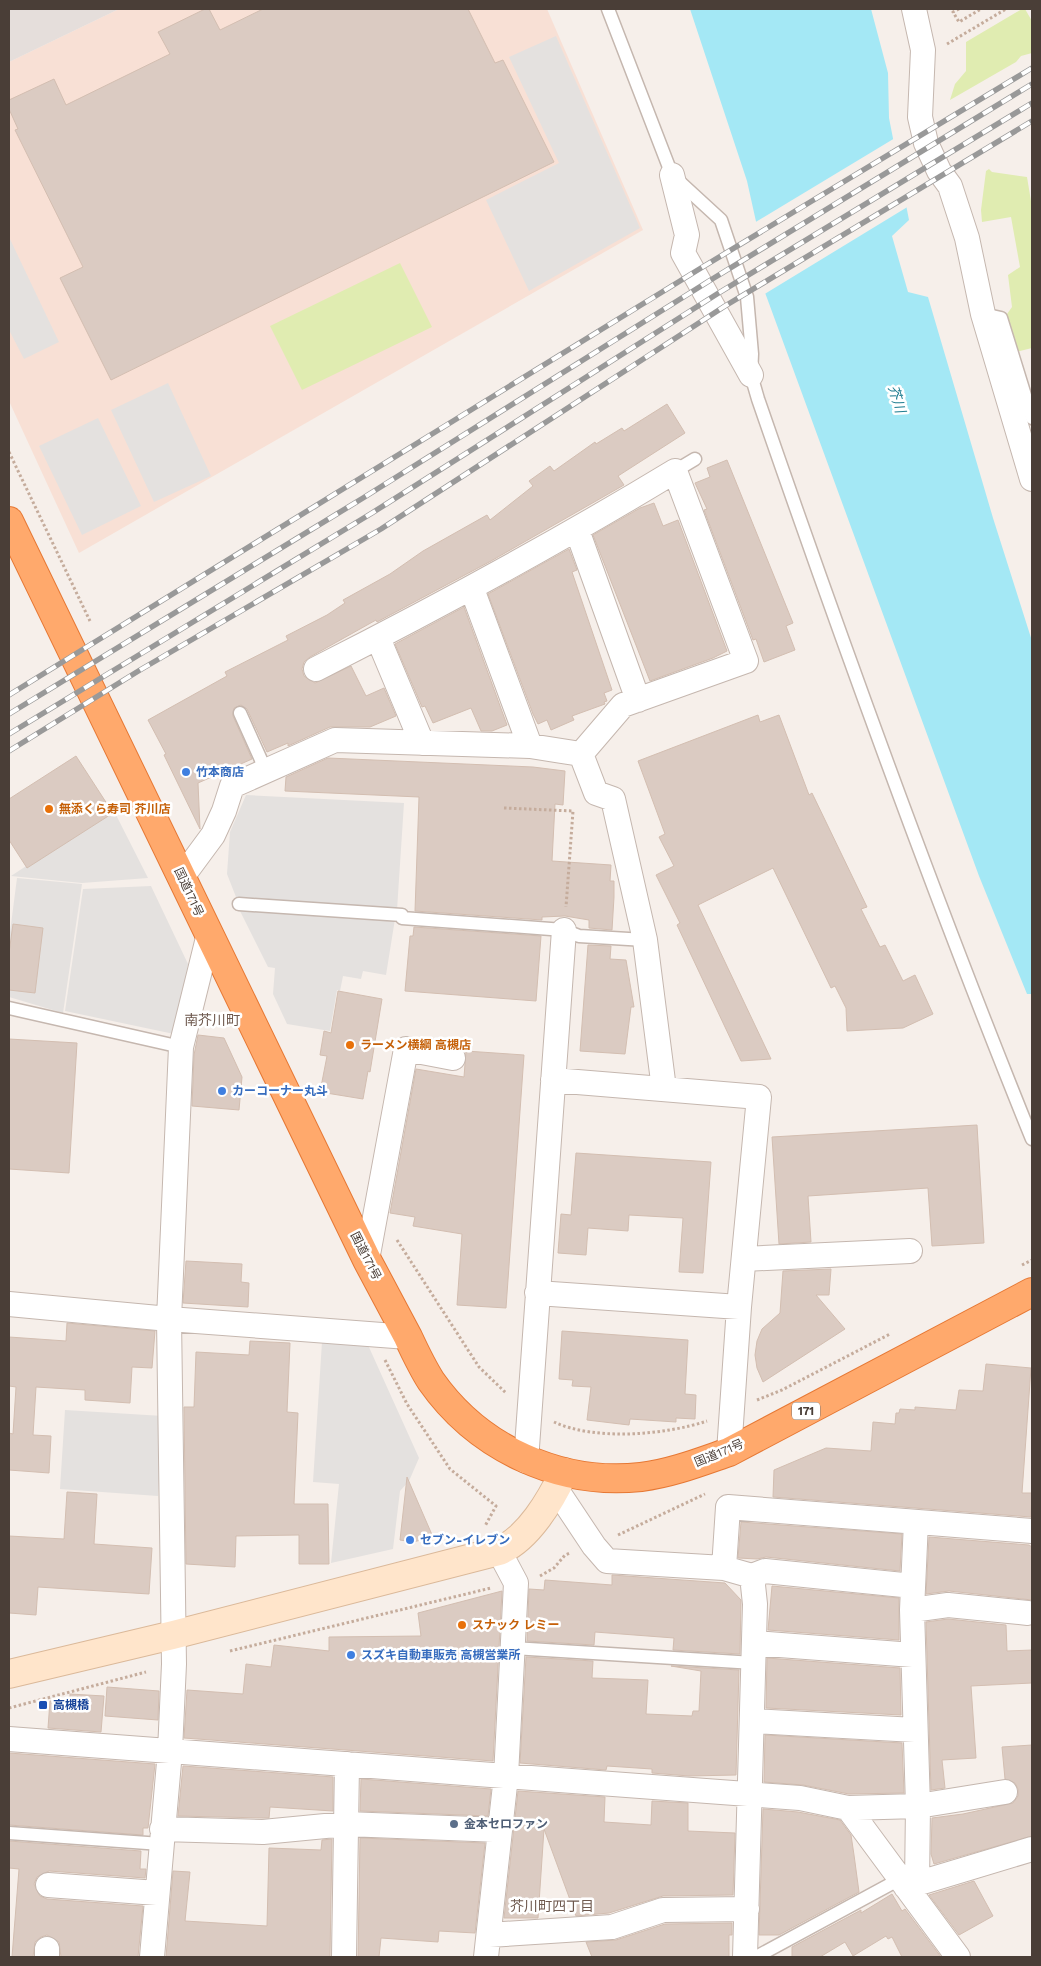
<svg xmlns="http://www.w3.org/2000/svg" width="1041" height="1966" font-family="'Work Sans','Noto Sans JP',sans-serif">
  <rect width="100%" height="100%" fill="#f6efea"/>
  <!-- commercial -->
  <path fill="#f8e0d5" d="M119,9H547L643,230L79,553L9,401V62Z"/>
  <!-- industrial -->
  <path fill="#e5dedb" d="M9,9H119L9,62Z"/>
  <!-- green -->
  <path fill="#e0ecb1" d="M1022,9H1025L1032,21V53L1021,56L1016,62L950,100L955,84L966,71V42Z
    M989,169L992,172L1027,177L1032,207V348L1016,352L1007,314L1012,307L1008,275L1020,267L1011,217L982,222L981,210L986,171Z
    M400,263L432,327L302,390L270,326Z"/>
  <!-- parking -->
  <path fill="#e4e1df" d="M556,36L640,228L529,291L486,200L559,163L509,57Z
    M9,237L59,342L24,359L9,330Z
    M168,383L211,476L154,502L111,410Z
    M98,418L141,506L82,535L39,446Z
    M246,795L404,803L397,910L236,897L227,874L230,832Z
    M113,809L148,878L82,883L11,876Z
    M17,878L82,884L63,1013L9,997V940Z
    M151,886L188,964L174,1034L65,1011L83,889Z
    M238,907L395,919L386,975L363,971L361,979L343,976L340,991L337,990L330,1031L287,1024L273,994L275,968L268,967Z
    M322,1342L368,1345L419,1458L409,1481L400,1491L393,1549L331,1563L339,1484L313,1482Z
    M65,1410L163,1416L158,1496L60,1489Z"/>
  <!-- water -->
  <path fill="#a4e8f5" d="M690,9H871L888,73L889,118L909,220L892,236L908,292L928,297L993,518L1032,641V994H1027L979,876L767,298L758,274L759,235L747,181Z"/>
  <!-- pier -->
  <path fill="#f6efea" d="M895,138L909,206L763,295L756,275L757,235L754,223Z"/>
  <!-- building -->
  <path fill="#dbcbc2" stroke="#d3beb1" d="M205,9H209L220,30L263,9H468L495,63L503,60L554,162L111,380L60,278L83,267L15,130L18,129L9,109V100L54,79L66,105L170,54L158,32Z
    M667,404L685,433L618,476L624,485L491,561L377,622L376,620L310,657L304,662L302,669L304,676L315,683L351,666L366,696L384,688L396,716L370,727H330L288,746V743L267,752L247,709L241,705L234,708L233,716L252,759L198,783L200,829L164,755L166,754L148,720L227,676L225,672L288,640L286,636L327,615L345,603L343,600L390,574L423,551L487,515L490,520L533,486L529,481L550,466L554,471L595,442L596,444L622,428L624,431Z
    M727,460L793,623L786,626L795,650L764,662L756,639L753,640L704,510L707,509L695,483L710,477L707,468Z
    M654,503L663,526L678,520L727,651L713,658L650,681L593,535L640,508Z
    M569,549L577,570L572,572L612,690L604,693L607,701L604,702L605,704L572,716L574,720L551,730L547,720L538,724L533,714L488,594Z
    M464,607L507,725L492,731H481L471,708L433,723L425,706L422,707L395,644Z
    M758,715L760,722L779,715L809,795L812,793L867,907L861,909L880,947L885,945L903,981L915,975L933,1014L903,1028L847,1031L846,1008L835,986L831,988L773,868L698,905L771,1059L741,1061L677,925L680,923L656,875L674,866L659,837L665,834L638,761Z
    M76,756L113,813L27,868L9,840V799Z
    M328,758L533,767L565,771L563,805L555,804L552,861L611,865L610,881H614V897L612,930L589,928V920L565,916L542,917V920L415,911L419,797L285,791L286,777Z
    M13,924L43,928L35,993L9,990V953Z
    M414,927L541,936L536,1001L405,991L410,936H413Z
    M588,945L611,946L610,959L626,960L634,1007H631L625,1054L580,1051Z
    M338,991L382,999L370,1072L368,1071L363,1099L320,1092L327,1056L320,1055L324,1031L331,1033Z
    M198,1035L224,1038L242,1077L239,1110L192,1106L194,1055Z
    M9,1039L77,1043L69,1173L9,1169Z
    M466,1051L524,1055L506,1308L457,1305L462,1234L413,1226L415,1217L390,1213L416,1069L464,1077Z
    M977,1125L984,1243L932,1246L928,1188L808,1196L811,1242L779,1244L772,1137Z
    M576,1153L711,1162L703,1273L679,1272L683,1218L629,1215L628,1231L588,1228L586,1255L558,1253L561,1214L571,1215Z
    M186,1261L242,1264L241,1282L249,1283L248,1307L183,1303Z
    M831,1269L829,1295H816L845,1329L763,1382L757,1368L755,1355L757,1341L762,1329L780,1313L783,1271Z
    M67,1323L155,1331L152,1368L132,1367L130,1403L85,1400V1390L36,1387L33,1435L51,1436L49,1473L9,1470V1433L13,1434L16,1387L9,1386V1337L66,1341Z
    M562,1331L688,1340L685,1394L696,1395L695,1419L676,1418V1422L630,1419L629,1425L587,1420L591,1387L572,1386L573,1380L559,1379Z
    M250,1341L290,1343L287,1412L298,1413L294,1504H328L329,1564H299V1535L236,1536L235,1567L186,1564L184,1407H194L196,1352L249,1355Z
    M986,1364L1031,1368L1022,1493H1032L1031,1517L773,1497L774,1470L826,1448L871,1451L873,1422L895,1424L896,1413H899L900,1409L915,1410V1407L956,1410L959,1390L983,1391Z
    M407,1477L433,1537L413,1542L400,1540Z
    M67,1492L97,1494L94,1544L152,1548L149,1594L38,1587L36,1615L9,1613V1536L64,1539Z
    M741,1522L902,1534L900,1571L766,1557L757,1559L738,1558Z
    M929,1537L1029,1545L1032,1547V1600L949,1591L926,1594Z
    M612,1575L725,1583L741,1600L740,1654L673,1650L674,1638L595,1632L594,1645L527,1641L529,1589L544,1590L545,1580L612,1585Z
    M772,1586L899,1598V1640L768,1630Z
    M502,1591L493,1761L184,1738L187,1690L243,1694L246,1664L271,1667L274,1645L329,1651V1637L421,1636L418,1613Z
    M948,1619L1006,1625L1007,1651L1032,1650V1683L971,1686L976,1758L942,1760L945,1788L931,1790L926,1622Z
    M526,1657L593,1661L592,1678L648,1680L646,1714L692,1716L693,1711H699L701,1671L671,1666L739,1670L736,1775L689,1776L652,1773V1769L607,1766L606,1770L520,1763Z
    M767,1658L900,1668L901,1715L766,1708Z
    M107,1687L159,1691L158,1720L105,1716Z
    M70,1694L104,1696L101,1732L48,1728L50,1701L70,1703Z
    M765,1735L902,1743L904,1793L849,1794L803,1785L764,1782Z
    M1032,1745V1836L934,1864L931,1854L932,1818L963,1814L1013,1803L1018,1796V1789L1015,1783L1005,1779L1002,1747Z
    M9,1753L155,1764L148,1828H143V1835L9,1825Z
    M183,1766L333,1777V1811L270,1807L269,1818H263L178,1816Z
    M361,1779L491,1789L488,1816L360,1811Z
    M518,1791L605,1797L604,1822L651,1825L652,1801L688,1803V1831L735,1833L733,1895L663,1896L609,1913L576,1916L544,1829L538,1918H504Z
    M763,1809L798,1812L840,1820L851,1835L854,1855L859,1892L779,1935H759Z
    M360,1838L485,1843L475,1933L439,1931L438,1942L381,1938L379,1957H358Z
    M332,1839L330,1957H166L173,1871L190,1872L185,1921L267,1926L269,1848L321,1850L322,1840Z
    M9,1841L141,1851L140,1869H146L145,1878L49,1871L37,1877L34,1884L40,1896L47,1899L143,1906L138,1957H61L59,1942L47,1935L41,1937L35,1942L33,1957H12L19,1869L9,1868Z
    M974,1881L993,1916L959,1935L929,1895Z
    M892,1894L902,1911L905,1909L941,1957H902L892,1937L888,1939L886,1936L853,1956L845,1942L820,1957H792V1947L861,1910V1913Z
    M732,1923V1935H729V1957H592L586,1942L616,1940L665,1924Z"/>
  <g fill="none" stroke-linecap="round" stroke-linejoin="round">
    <defs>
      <path id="lane" d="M608,9L672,175L721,220L747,297L752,354L751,375L758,399C844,648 933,895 1032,1139
        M983,314L1001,318L1032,418
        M675,471L695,459
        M240,713L266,771
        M239,904L402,915V918L564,930L579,936L645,940
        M9,1008L181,1047
        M513,1648L754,1663
        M9,1833L161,1844
        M756,1957L900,1879"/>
      <path id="street" d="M914,9L923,50L920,117L926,143L939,171L950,186L967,238L983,314L1032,479
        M672,175L687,235L683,253L751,375
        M577,530L638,700
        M472,589L530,746
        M378,638L422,743
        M316,669C438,607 558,542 675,471L746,661L623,705L581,754
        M581,754L596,793L613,799L645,940L664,1089
        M182,877L213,835L224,811L232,786L335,740L530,746L581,754
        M553,1080L759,1097L739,1307L729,1452
        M744,1259L910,1251
        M367,1260L406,1049L453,1058
        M537,1293L739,1307
        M9,1304L169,1319L408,1337
        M526,1461L564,930
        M556,1489L594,1546L607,1561L724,1568L752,1576L755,1604L745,1957
        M916,1522L912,1610L918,1806L917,1884
        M724,1568L728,1507L1032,1531
        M752,1576L765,1571L913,1586
        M912,1610L948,1605L1028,1613
        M754,1643L913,1655
        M752,1721L915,1730
        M9,1739L800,1798L848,1808L958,1957
        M848,1808L918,1806L1005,1792
        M162,1829L263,1832L346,1824L500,1830
        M48,1885L157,1893
        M906,1887L1032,1849
        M489,1935L612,1927L663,1910L747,1909
        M47,1957V1949
        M152,1957L170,1751L174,1664L169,1319L181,1047L209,934
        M344,1957L347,1764
        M486,1957L506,1776L516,1583L499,1551"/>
      <path id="secondary" d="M9,1674L173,1635L499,1551C528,1539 551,1500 564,1472"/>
      <path id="highway" d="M9,521L367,1260C381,1286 394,1311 408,1337C415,1352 422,1367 431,1381C478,1448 559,1486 641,1477C672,1473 700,1462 729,1452L1032,1292"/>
    </defs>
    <!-- lane casing -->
    <use href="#lane" stroke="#c5b7af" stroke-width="15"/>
    <!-- street casing -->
    <use href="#street" stroke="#c5b7af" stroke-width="26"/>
    <!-- secondary casing -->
    <use href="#secondary" stroke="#dbb99a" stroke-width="30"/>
    <!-- highway casing -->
    <use href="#highway" stroke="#e67834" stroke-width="30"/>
    <!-- path -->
    <path stroke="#c5ac9c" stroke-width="3" stroke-dasharray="2.5 2.5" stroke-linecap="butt" d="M959,9L953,12L959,22L981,9
      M947,44L1006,9
      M9,452L90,621
      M504,808L573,811L566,907
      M397,1240L479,1367L506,1393
      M1022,1265L1032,1260
      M385,1360L407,1404L450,1469L496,1506L485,1526
      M757,1400L782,1390L890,1334
      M554,1422C595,1441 665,1435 707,1421
      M618,1535L705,1494
      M540,1576L554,1568L565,1555L570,1553
      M230,1651L491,1588
      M9,1708L146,1672"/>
    <!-- lane -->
    <use href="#lane" stroke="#fff" stroke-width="12"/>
    <!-- street -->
    <use href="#street" stroke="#fff" stroke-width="24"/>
    <!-- secondary -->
    <use href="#secondary" stroke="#ffe5cb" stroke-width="28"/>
    <!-- highway -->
    <use href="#highway" stroke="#ffa96c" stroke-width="28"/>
    <defs>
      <path id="rail" d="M9,695L701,268L1032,68
        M9,714L363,498L709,281L1032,84
        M9,734L372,513L717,294L1032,103
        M9,751L140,670L381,529L725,306L1032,121"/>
    </defs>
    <!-- rail casing -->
    <use href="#rail" stroke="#999" stroke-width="5.5"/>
    <!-- rail -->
    <use href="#rail" stroke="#fff" stroke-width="4" stroke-dasharray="11" stroke-linecap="butt"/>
  </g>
  <!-- markers -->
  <g fill="#3f7fe0" stroke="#fff" stroke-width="2">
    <circle cx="186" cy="772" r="5"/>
    <circle cx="222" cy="1091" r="5"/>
    <circle cx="410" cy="1540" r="5"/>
    <circle cx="351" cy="1655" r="5"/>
  </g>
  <g fill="#e8710a" stroke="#fff" stroke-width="2">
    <circle cx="49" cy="809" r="5"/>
    <circle cx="350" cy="1045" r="5"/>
    <circle cx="462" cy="1625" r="5"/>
  </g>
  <rect fill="#1a4fb4" stroke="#fff" stroke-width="2" x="38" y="1700" width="10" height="10" rx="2.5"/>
  <circle fill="#5c6f8a" stroke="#fff" stroke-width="2" cx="454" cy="1824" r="5"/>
  <g text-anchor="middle" stroke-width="5" stroke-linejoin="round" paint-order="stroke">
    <!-- shield labels -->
    <rect fill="#fff" stroke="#807873" stroke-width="1" x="792" y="1402.5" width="28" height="17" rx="4"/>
    <g font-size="11" font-weight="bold" fill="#4a3e37">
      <text x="806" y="1415">171</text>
    </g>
    <!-- shop labels -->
    <g font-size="12" font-weight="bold" fill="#366cbe" stroke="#fff" text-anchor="start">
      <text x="196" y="776">竹本商店</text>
      <text x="232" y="1095">カーコーナー丸斗</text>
      <text x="420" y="1544">セブン-イレブン</text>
      <text x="361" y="1659">スズキ自動車販売 高槻営業所</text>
    </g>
    <!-- food labels -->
    <g font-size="12" font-weight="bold" fill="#c56008" stroke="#fff" text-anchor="start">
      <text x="59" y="813">無添くら寿司 芥川店</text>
      <text x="360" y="1049">ラーメン横綱 高槻店</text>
      <text x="472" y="1629">スナック レミー</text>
    </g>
    <!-- street labels -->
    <g font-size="12" fill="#4a3e37" stroke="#fff">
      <text transform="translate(189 892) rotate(65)" y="4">国道171号</text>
      <text transform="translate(366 1256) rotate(63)" y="4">国道171号</text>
      <text transform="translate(719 1453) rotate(-23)" y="4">国道171号</text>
    </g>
    <!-- transit labels -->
    <g font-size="12" font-weight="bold" fill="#164399" stroke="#fff" text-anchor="start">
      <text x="53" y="1709">高槻橋</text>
    </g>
    <!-- service labels -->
    <g font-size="12" font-weight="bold" fill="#4e5e75" stroke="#fff" text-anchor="start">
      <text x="464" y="1828">金本セロファン</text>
    </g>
    <!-- water labels -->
    <g font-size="14" font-style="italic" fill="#237f92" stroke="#fff">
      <text transform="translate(897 399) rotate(73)" y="5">芥川</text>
    </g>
    <!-- neighbourhood labels -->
    <g font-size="14" fill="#6e594e" stroke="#fff">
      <text x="212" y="1025">南芥川町</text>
      <text x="552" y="1911">芥川町四丁目</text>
    </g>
  </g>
  <!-- border -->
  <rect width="1041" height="1966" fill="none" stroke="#4a3e37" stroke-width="20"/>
</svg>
